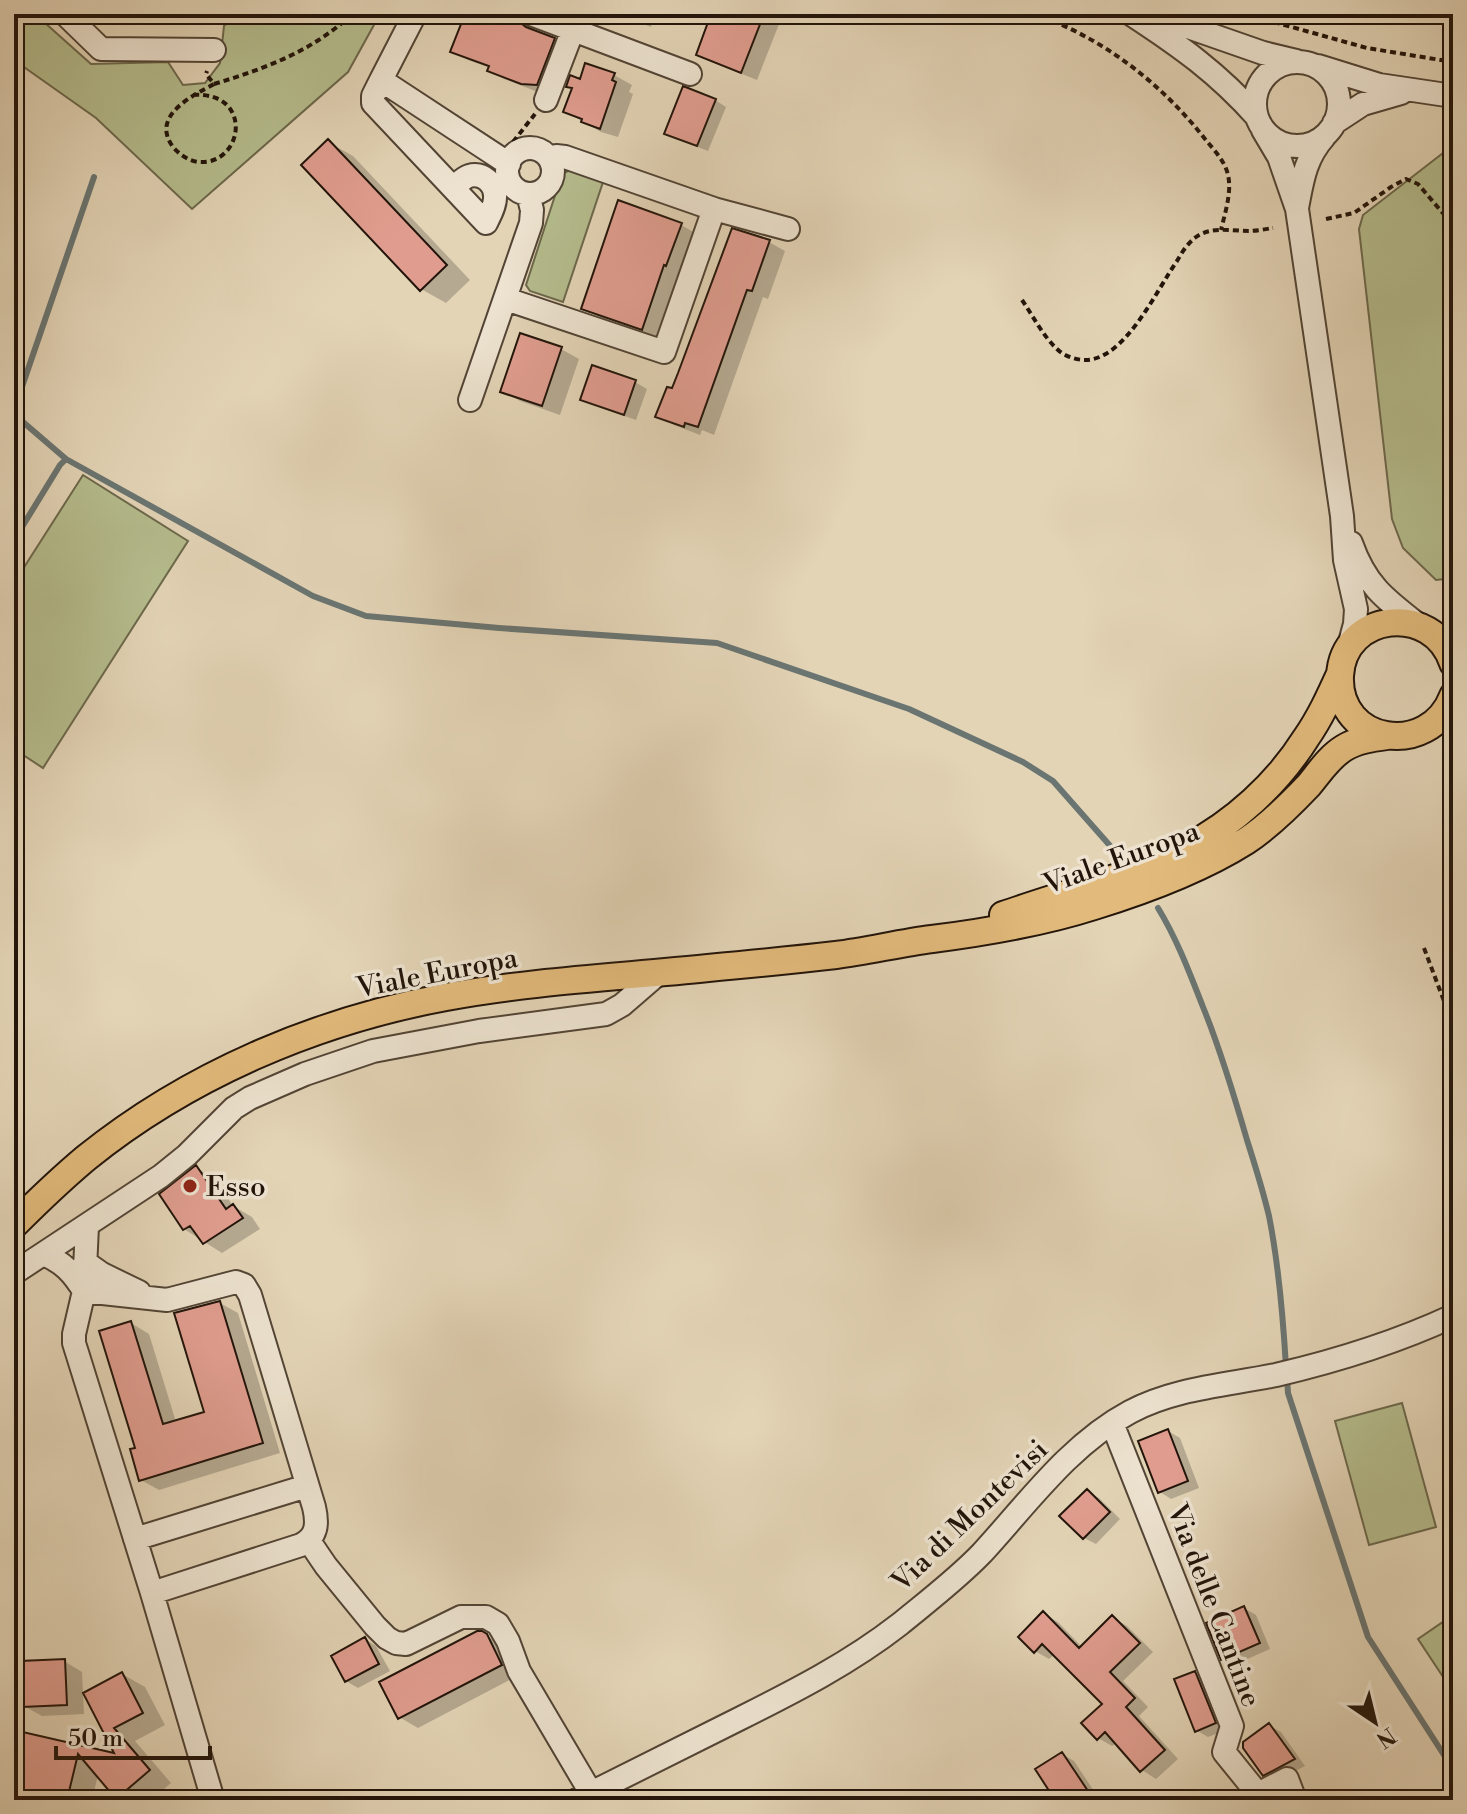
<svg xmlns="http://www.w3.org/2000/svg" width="1467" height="1814" font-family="'Libre Bodoni',serif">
  <rect width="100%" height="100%" fill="#e3d4b6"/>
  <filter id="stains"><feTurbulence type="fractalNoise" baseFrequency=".0025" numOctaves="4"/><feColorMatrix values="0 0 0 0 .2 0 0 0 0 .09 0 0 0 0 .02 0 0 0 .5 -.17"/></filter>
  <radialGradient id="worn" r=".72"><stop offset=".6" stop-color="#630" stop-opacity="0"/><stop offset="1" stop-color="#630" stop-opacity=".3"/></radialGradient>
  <!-- green -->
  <path fill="#b5bc8d" stroke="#6c684c" stroke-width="2" d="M14,14H35L91,64L168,62L183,85L205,83L220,63L224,26L236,14H380L348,72L192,209L96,118L14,60Z
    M1443,153L1453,154V578L1436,580L1403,548L1392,519L1359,229L1363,215Z
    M570,170L603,182L563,302L530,291L526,285L562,174Z
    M83,475L188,541L43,768L14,749V583Z
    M1402,1403L1436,1527L1369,1545L1335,1421Z
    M1453,1615V1692L1418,1639Z"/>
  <!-- shadow -->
  <path fill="#0003" d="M132,14H153L145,22Z
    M467,14H535L532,19V27L534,31L569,48L538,92L504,79L489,70L490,68L468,60L453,51Z
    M616,14H655L651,27Z
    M714,14H783L757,80L715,63L698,54Z
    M614,75L632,85L629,92L633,94L618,137L601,132L566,112L573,89L568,87L581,82Z
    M715,100L726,107L708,151L677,139L666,133Z
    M328,142L353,156L470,280L446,303L421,289Z
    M681,225L699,235L660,339L601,318L583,308Z
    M769,242L785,251L768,299L763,297L714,435L702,430L700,435L674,425L658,416Z
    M521,335L561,349L579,359L560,415L520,401L502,391Z
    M593,367L635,382L647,389L636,420L594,405L583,399Z
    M196,1168L214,1178L233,1206L252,1217L260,1229L222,1253L184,1229Z
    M220,1303L238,1313L280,1453L159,1490L141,1480L137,1449L131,1323L149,1334L176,1422L206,1414Z
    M1168,1431L1180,1438L1199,1488L1171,1499L1160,1492Z
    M1087,1491L1099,1498L1120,1519L1096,1544L1084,1538Z
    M1244,1608L1256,1615L1270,1649L1234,1665L1222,1658Z
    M1044,1614L1058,1622L1082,1647L1112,1617L1127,1626L1153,1652L1123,1681L1148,1707L1139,1716L1178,1759L1156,1779L1142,1770L1117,1743L1112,1746L1098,1738L1104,1704L1055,1654L1049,1659L1035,1651Z
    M482,1633L505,1647L519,1675L418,1728L399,1717Z
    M365,1639L376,1646L390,1671L358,1688L346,1681Z
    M64,1661L82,1672L84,1714L42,1716L24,1706Z
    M1195,1673L1207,1680L1226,1730L1208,1737L1196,1730Z
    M122,1674L145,1687L165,1725L135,1741L171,1783L151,1800H122L117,1797L98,1775L92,1800H14V1732L118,1756L85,1694Z
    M1270,1726L1281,1732L1305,1766L1276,1781L1264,1774Z
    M1062,1754L1074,1761L1100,1800H1058Z"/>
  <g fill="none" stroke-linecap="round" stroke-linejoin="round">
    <!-- stream -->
    <path stroke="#6a7572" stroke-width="6" d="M14,410L94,177
      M14,410L16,416L66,459
      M14,540L60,465L66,459L313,596L366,616L499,628L717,643L909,709L1023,762L1053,781L1127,865
      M1158,908C1177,939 1190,974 1203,1007C1221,1051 1234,1095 1247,1140C1255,1165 1263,1191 1269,1216C1279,1266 1283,1316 1286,1367
      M1287,1378L1288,1393L1368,1637L1453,1769"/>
  </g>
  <!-- building -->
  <path fill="#e09d8f" stroke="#22140a" stroke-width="2" d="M465,14H509L518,17L521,23L526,27L555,38L537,85L521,84L487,71L489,66L450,52Z
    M711,14H764L741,73L696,55Z
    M585,63L615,73L612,80L616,82L600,129L581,122L582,119L563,112L572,88L566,87L570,75L580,79Z
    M683,86L716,99L697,146L664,134Z
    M328,139L447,265L420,291L301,165Z
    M618,200L682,223L666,266L664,265L642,330L581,309Z
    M732,228L770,240L752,291L747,290L698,427L685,423L684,427L655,417L667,387L672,388L678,373Z
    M520,333L562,347L542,406L500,392Z
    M592,365L636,380L624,415L580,400Z
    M196,1165L226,1209L233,1204L243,1218L203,1244L190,1226L183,1230L159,1194Z
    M220,1301L263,1443L139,1481L130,1449L135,1448L99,1331L131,1321L163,1424L204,1412L174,1313Z
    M1168,1429L1188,1481L1158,1493L1138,1441Z
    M1087,1489L1110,1512L1083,1539L1059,1516Z
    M1244,1606L1260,1643L1221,1660L1206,1623Z
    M1043,1611L1079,1648L1112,1615L1140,1643L1110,1672L1135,1698L1126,1707L1165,1750L1140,1772L1105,1732L1097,1740L1081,1723L1102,1704L1042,1644L1034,1653L1018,1637Z
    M477,1631H482L487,1634L502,1665L398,1719L379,1682Z
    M365,1637L379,1664L345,1682L331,1656Z
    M65,1659L67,1705L22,1707L20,1661Z
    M1195,1671L1216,1723L1195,1732L1174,1679Z
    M122,1672L143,1713L114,1728L150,1770L116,1799L78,1754L67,1800H14V1730L114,1753L83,1693Z
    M1269,1723L1295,1759L1263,1776L1243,1748V1742Z
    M1062,1752L1094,1800H1055L1035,1769Z"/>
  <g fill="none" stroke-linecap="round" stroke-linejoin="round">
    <defs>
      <path id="minor" d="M65,14L101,49L214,50
        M415,14L381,80L509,164
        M531,14L690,74
        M1131,14C1180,46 1218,73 1257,117
        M1151,14L1263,53L1296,61
        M1255 104a42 42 0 1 1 84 0a42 42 0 1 1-84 0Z
        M1318,66L1379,85L1453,96
        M381,80L373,96V103L486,223C490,215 495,206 495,198C496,184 483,172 469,176C463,178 458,184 453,188
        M546,100L579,14
        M1334,123L1363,104L1401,93
        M1263,130L1279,157L1297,209L1342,516L1345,560L1356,609L1355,624L1348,650
        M507 171a23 23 0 1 1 46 0a23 23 0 1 1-46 0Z
        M1297,208C1302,182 1305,158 1324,137
        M714,209L788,229
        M506,299L664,352L714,209L565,157L556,156L549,158
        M470,400L531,223L532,210L528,194
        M1351,543C1366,586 1386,600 1421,627
        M87,1226L84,1291L74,1334V1343L152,1593L213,1800
        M43,1254C63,1262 73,1273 84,1291L167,1300L236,1282L244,1285L250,1295L314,1507C318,1524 317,1537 301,1545L152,1593
        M85,1262L102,1274L139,1292
        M14,1273L161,1176L187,1155L234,1108L250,1098L305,1074L373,1051L479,1031L606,1014L622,1005L659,973
        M1112,1423L1232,1726L1224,1752L1258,1794L1287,1779L1295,1800
        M135,1539L307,1486
        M309,1541L326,1566L375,1626L387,1638L396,1643L406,1644L461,1617H486L498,1624L508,1641L519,1671L591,1793
        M577,1800C631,1773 685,1746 739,1719C795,1691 850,1663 900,1624C928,1601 957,1579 982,1553C1027,1504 1070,1444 1130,1412C1174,1388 1228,1385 1276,1375C1336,1361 1397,1342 1453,1316"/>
      <path id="major" d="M1453,663C1433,602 1343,612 1340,676C1337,744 1429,759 1453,696
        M1003,915C1064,894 1128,877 1186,848C1234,823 1277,784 1306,738C1320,718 1330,696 1340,674
        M14,1225C37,1202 61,1179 86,1158C189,1075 316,1021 446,997C532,981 621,977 708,968C751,964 793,960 836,955C868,951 900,943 932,939C987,932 1041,923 1094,906C1146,890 1200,870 1246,841C1269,826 1289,806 1308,786C1319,773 1329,757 1344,748C1357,740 1372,738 1387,736"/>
    </defs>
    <!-- minor casing -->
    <use href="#minor" stroke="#524435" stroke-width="26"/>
    <!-- major casing -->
    <use href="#major" stroke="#22140a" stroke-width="30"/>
    <!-- path -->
    <path stroke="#22140a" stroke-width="4" stroke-dasharray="6 4" stroke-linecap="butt" d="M1034,14C1102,37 1161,83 1205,139C1214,150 1225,161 1228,175C1232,192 1225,213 1221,230
      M1245,14L1367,48L1453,62
      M214,84C264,69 313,51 352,14
      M193,95C254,91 244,165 199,162C189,161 180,155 173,147C150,116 192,96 214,84L206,74L207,71
      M513,142L535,114
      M1326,219L1354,213L1391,187L1406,179L1418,184L1453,225
      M1022,300C1033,316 1043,336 1057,349C1064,356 1076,360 1085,360C1125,360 1156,291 1177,261C1182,252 1188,243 1196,237C1211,226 1232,231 1249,231C1257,231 1266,229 1273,228
      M1424,948L1453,1025"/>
    <!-- minor -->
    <use href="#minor" stroke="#ede3d0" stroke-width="22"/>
    <!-- major -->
    <use href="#major" stroke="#e2ba7b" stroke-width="26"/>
  </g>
  <!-- markers -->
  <circle fill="#8f2418" stroke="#ede3d0" stroke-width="3" cx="190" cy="1186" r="8"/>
  <g text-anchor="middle" stroke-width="7" stroke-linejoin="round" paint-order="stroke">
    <!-- street labels -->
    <g font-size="28" fill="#22140a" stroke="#ede3d0">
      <text transform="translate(1121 857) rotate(-20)" y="10">Viale Europa</text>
      <text transform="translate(437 972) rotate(-11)" y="10">Viale Europa</text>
      <text transform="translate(969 1515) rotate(-44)" y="10">Via di Montevisi</text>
      <text transform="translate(1215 1605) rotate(69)" y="10">Via delle Cantine</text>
    </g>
    <!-- poi labels -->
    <g font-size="28" fill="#22140a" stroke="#ede3d0" text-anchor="start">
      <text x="206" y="1196">Esso</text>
    </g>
  </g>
  <!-- margin -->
  <rect width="1467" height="1814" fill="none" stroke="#e3d4b6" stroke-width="48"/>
  <rect x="16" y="16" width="1435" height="1782" fill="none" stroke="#22140a" stroke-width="4"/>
  <rect x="24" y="24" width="1419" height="1766" fill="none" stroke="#22140a" stroke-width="2"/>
  <!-- north arrow -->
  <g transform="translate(1375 1722) rotate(145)" stroke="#ede3d0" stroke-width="6" paint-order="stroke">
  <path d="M0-6L14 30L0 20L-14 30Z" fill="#22140a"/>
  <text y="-12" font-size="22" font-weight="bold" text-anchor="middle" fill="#22140a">N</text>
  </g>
  <!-- scale -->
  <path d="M56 1746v12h154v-12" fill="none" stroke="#22140a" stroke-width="4"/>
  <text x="68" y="1746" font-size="24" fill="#22140a" stroke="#ede3d0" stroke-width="6" paint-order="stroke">50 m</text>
  <rect width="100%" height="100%" filter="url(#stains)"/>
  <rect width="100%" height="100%" fill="url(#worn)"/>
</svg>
